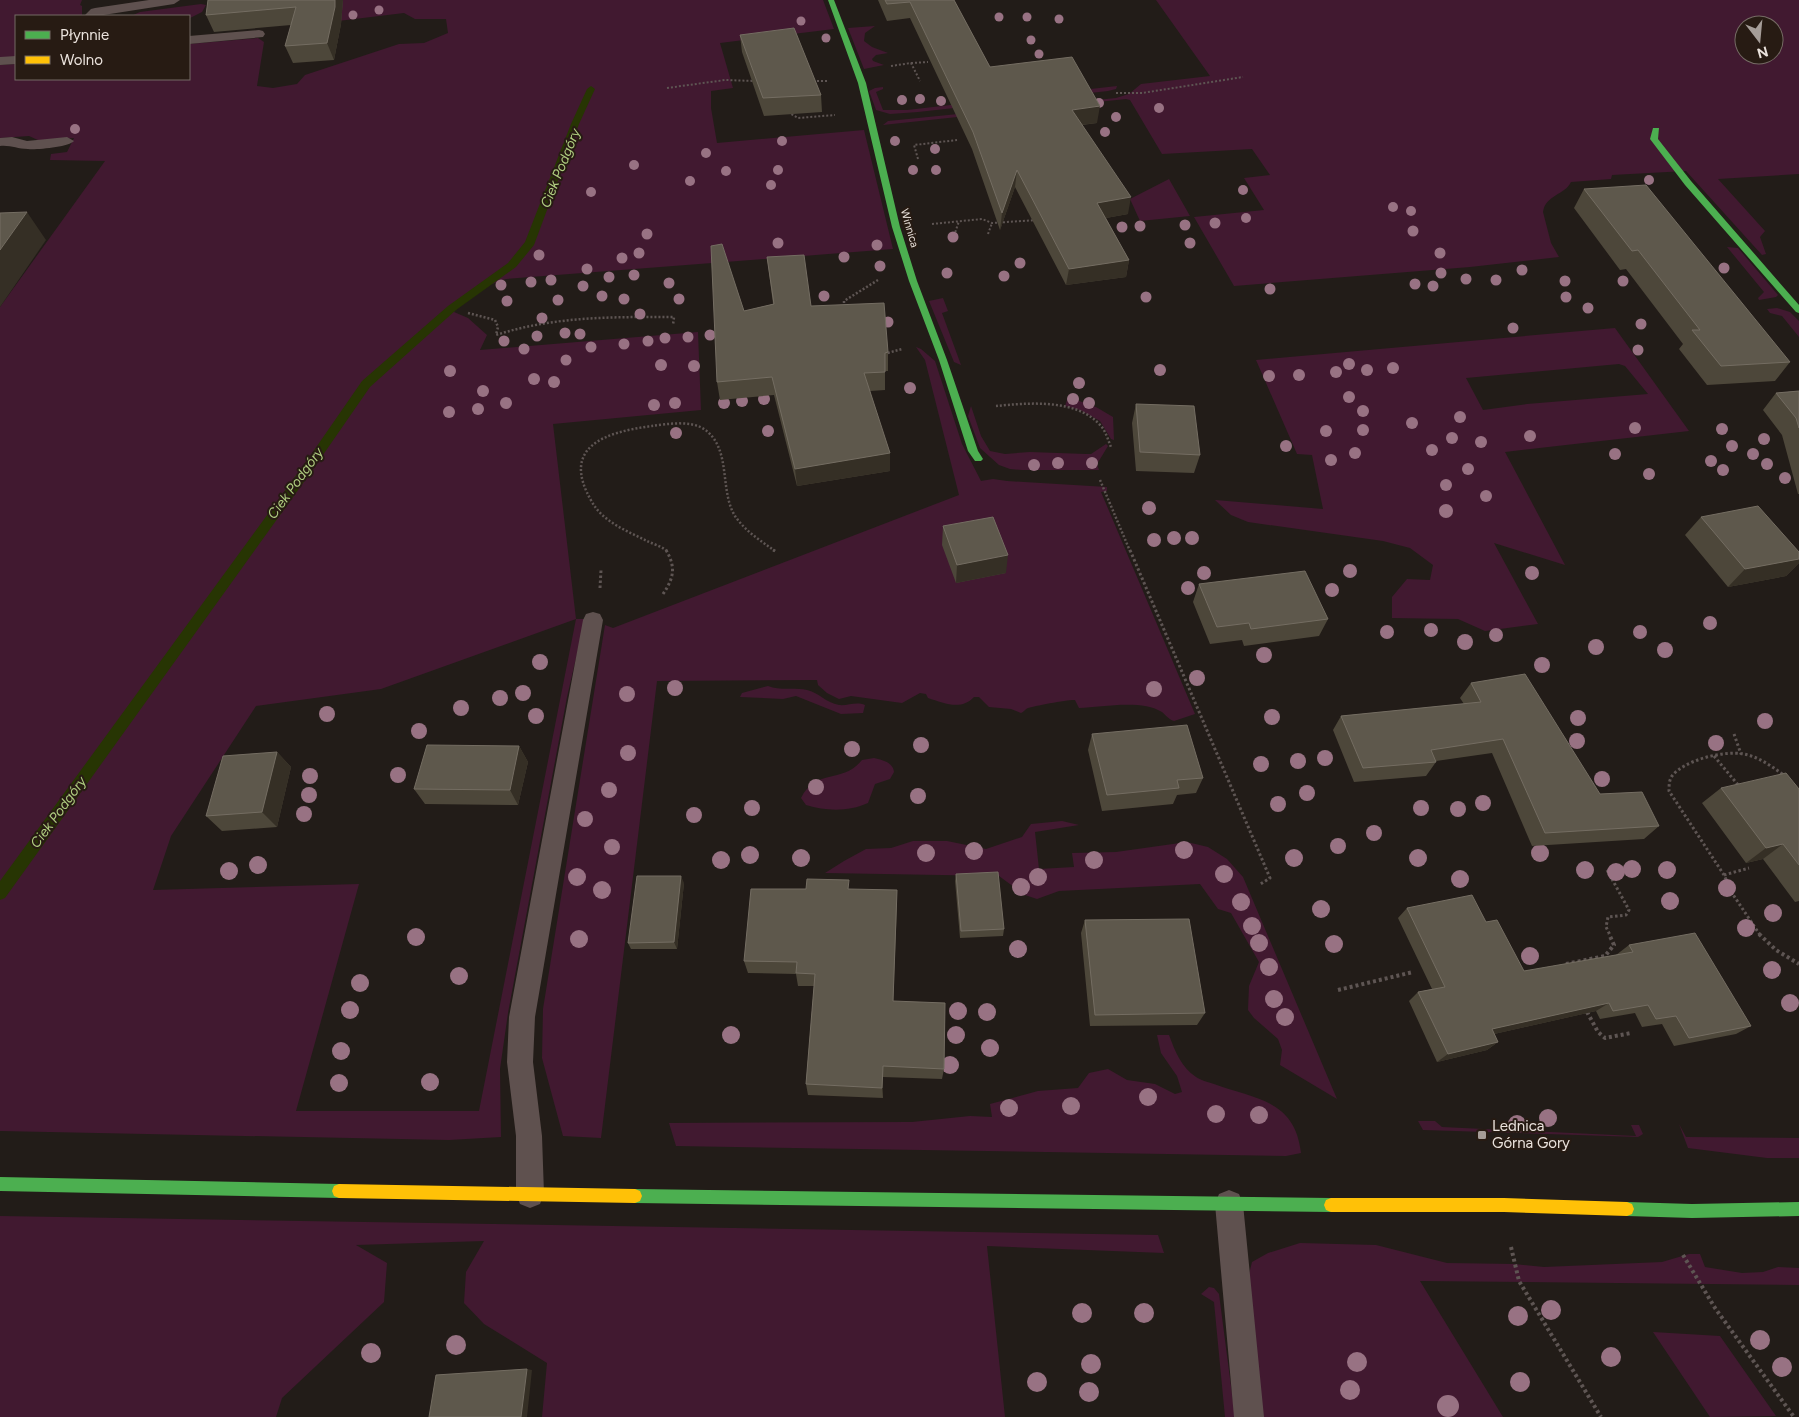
<svg xmlns="http://www.w3.org/2000/svg" width="1799" height="1417" font-family="Figtree,sans-serif">
  <rect width="100%" height="100%" fill="#221c18"/>
  <!-- green -->
  <path fill="#411930" fill-rule="evenodd" d="M0,0H82L80,5L82,6V16H16V57L0,58Z
    M298,0H823L834,29L720,43L733,88L711,91V108L717,143L864,130L893,249L506,279L489,285L456,308L454,312L468,318L487,335L480,350L698,332L701,410L553,424L576,619H585L567,697L508,1013L500,1069L501,1137L449,1140L0,1131V307L105,161L50,160L51,154L67,152L74,138L40,141L29,136L0,138V65L16,64V79H189V44L258,38L264,42L257,86L273,88L297,84L305,75L399,44L424,43L448,33L446,19H415L404,13L297,26ZM576,619L479,1111H296L359,884L153,890L171,836L256,706L381,689Z
    M1156,0H1799V174L1718,179L1765,231L1760,237L1766,254L1762,255L1686,171L1612,175L1611,179L1571,182C1565,195 1545,195 1543,212L1551,243L1559,257L1470,267L1234,286L1194,217L1264,210L1244,178L1270,175L1252,149L1162,154L1130,100L1126,99L883,125L888,121L1116,98L1129,94L1141,84L1210,76ZM1744,25H1774V55H1744Z
    M201,4L206,5L202,12L190,18L131,16L140,12Z
    M875,26L865,33L864,41L872,47L888,53L876,55L872,59L873,61L884,65L864,69L848,28Z
    M1117,86L1116,89L1108,91L918,112L890,114L876,110L869,91L875,88L883,87V89L876,92L883,110H907Z
    M1169,179L1190,216L1140,221L1130,199Z
    M1727,247L1738,248L1778,295L1776,297L1759,300L1758,298L1764,292Z
    M943,298L948,311L942,313L961,365L954,362L929,301Z
    M1777,308L1790,312L1799,321V337L1782,316L1770,313L1767,309Z
    M1615,328L1689,431L1505,452L1565,565L1494,543L1538,624L1485,631L1458,619L1392,618V597L1407,579L1430,580L1433,565L1410,548L1383,541L1248,522L1231,515L1215,500L1323,509L1312,455L1297,454L1256,360ZM1619,364L1625,366L1648,394L1527,404L1483,410L1466,378Z
    M916,347L921,349L935,361L962,444L981,481L993,479L1007,481L1107,487V491L1101,492L1195,714L1174,721C1168,719 1166,715 1162,712C1142,699 1102,707 1079,708L1075,700C1071,699 1033,706 1028,708C1027,708 1022,713 1021,713L1011,709L989,707L979,697H974C961,711 944,703 928,698L926,694L920,693L902,703L851,696L839,699L827,693L818,685L817,680L657,681L601,1138L563,1136L542,1058L543,1009L605,625L613,628L959,495L925,360Z
    M1068,397L1096,407L1113,417L1114,440L1111,439L1100,421L1080,410L1065,406Z
    M971,406L981,436L990,451L1005,454L1030,452L1086,454H1091L1106,444L1108,446L1097,464L1099,470H1022L1010,469L999,465L980,448L968,416Z
    M768,686C780,691 793,687 807,690C818,692 826,703 839,705C848,706 856,701 865,705L863,713L841,714L796,696L783,699L740,697L742,693Z
    M874,758C882,760 893,762 894,772L890,779L875,784L868,803C848,812 826,811 806,805L801,798C816,768 843,784 862,760Z
    M1062,821L1079,825L1035,832L1039,869L1074,867L1072,853L1116,852L1187,842L1208,847L1227,859L1243,877L1337,1099L1280,1065L1282,1050L1278,1039L1254,1018L1248,1010L1249,986L1259,962L1231,913L1218,909L1200,884L1059,891L1037,899L1025,895L999,876L825,873L844,861L866,849L891,848L913,841H947L986,849L1022,837L1031,824Z
    M1157,1035H1169C1175,1051 1181,1067 1196,1077C1200,1080 1208,1082 1214,1084C1254,1099 1295,1099 1301,1153L1286,1156L676,1146L669,1123L912,1122L970,1116L992,1117L990,1104L1038,1091L1078,1088L1089,1073L1108,1069L1127,1080L1155,1084L1175,1094L1182,1092L1177,1076L1161,1053Z
    M1418,1121H1435L1442,1127L1636,1136L1631,1125H1639L1643,1134L1638,1137L1423,1130Z
    M1679,1124L1686,1137L1799,1138V1158H1767L1688,1148Z
    M0,1216L1158,1235L1164,1253L987,1246L1005,1417H542L547,1363L484,1324L464,1303L466,1272L484,1241L356,1245L387,1263L384,1302L282,1398L276,1417H0Z
    M1300,1243L1376,1245L1447,1263L1514,1264L1544,1267L1662,1262L1689,1254H1700L1705,1267L1742,1273L1763,1272L1778,1267L1799,1268V1285L1420,1281L1503,1417H1263L1249,1274L1252,1262L1268,1253Z
    M1209,1287L1214,1288L1219,1294L1235,1417H1225L1214,1302L1201,1294Z
    M1653,1332L1720,1336L1776,1416L1710,1417Z"/>
  <g fill="none" stroke-linecap="round" stroke-linejoin="round">
    <!-- stream -->
    <path fill="#273503" fill-rule="evenodd" d="M591,86L595,89L579,124L534,245L516,267L456,310L370,387L316,465L5,898L0,900V881L308,459L362,381L448,306L508,263L525,242L571,124L587,89Z"/>
    <!-- path-far3 -->
    <path stroke="#5e5553" stroke-width="2" stroke-dasharray="2 2" stroke-linecap="butt" d="M911,63L928,62
      M891,66L911,63L920,81
      M813,81H827
      M667,88L725,80L755,81
      M1116,93H1142L1243,77
      M788,112L798,118L835,115
      M918,159L914,145L957,140
      M932,224L982,219L992,223L1037,220
      M988,234L992,223
      M954,236L959,221"/>
    <!-- path-far2 -->
    <path stroke="#5e5553" stroke-width="2.5" stroke-dasharray="2 2" stroke-linecap="butt" d="M844,307V301L878,280
      M468,313L495,320L498,327L496,335C555,316 613,317 674,317L673,325
      M884,354L902,349
      M996,406C1028,403 1077,398 1101,426C1106,432 1108,440 1111,447
      M1100,480L1130,551
      M667,551C661,546 653,544 647,541C627,531 603,522 592,502C559,446 606,432 652,426C667,424 690,420 704,429C732,448 719,490 735,516C745,531 761,541 775,551"/>
    <!-- path-far1 -->
    <path stroke="#5e5553" stroke-width="3" stroke-dasharray="2.5 2.5" stroke-linecap="butt" d="M773,550L775,551
      M1130,550L1270,878L1259,885
      M600,588L601,570
      M663,594C674,578 676,567 666,550
      M1734,734L1741,754
      M1714,756L1739,786
      M1607,870L1629,910L1626,915L1608,917L1606,927L1610,935
      M1724,875L1749,868
      M1760,935L1732,893L1724,875L1669,791C1669,786 1669,780 1672,776C1684,760 1725,750 1744,754C1759,757 1773,767 1785,776"/>
    <!-- path -->
    <path stroke="#5e5553" stroke-width="4" stroke-dasharray="3 3" stroke-linecap="butt" d="M1759,934L1776,950L1799,964
      M1566,964L1605,956L1614,945L1609,934
      M1338,990L1413,972
      M1587,1012L1598,1032L1605,1038L1631,1033
      M1511,1247L1519,1281L1601,1417
      M1683,1255L1715,1308L1794,1417"/>
    <!-- lane -->
    <path fill="#5f514f" fill-rule="evenodd" d="M149,0H180L174,4L97,16H84L91,9L95,8Z
      M259,30L263,31L265,34L263,37L189,44V36Z
      M16,56V64L0,65V57Z
      M12,137L27,141L67,137L74,141C69,147 36,150 28,149C17,149 11,145 0,146V138Z
      M593,612L600,614L603,620L535,1017L533,1062L542,1136L544,1194L540,1204L530,1208L520,1204L516,1194V1136L507,1062L509,1017L583,620L586,614Z
      M1229,1190L1239,1194L1243,1204L1264,1417H1234L1215,1204L1219,1194Z"/>
    <!-- fast -->
    <path fill="#4caf50" fill-rule="evenodd" d="M828,0H834L866,83L900,227L917,281L947,360L978,451L983,459L981,461H975L968,451L939,360L909,281L892,227L858,83Z
      M1653,128H1659L1658,139L1691,181L1799,305V313L1796,312L1685,185L1650,139Z
      M0,1177L339,1184L344,1186L346,1191L344,1196L339,1198L0,1191Z
      M635,1189L1331,1198L1336,1200L1338,1205L1336,1210L1331,1212L635,1203L630,1201L628,1196L630,1191Z
      M1627,1202L1692,1204L1799,1202V1216L1692,1218L1627,1216L1622,1214L1620,1209L1622,1204Z"/>
    <!-- slow -->
    <path fill="#ffc107" fill-rule="evenodd" d="M339,1184L635,1189L640,1191L642,1196L640,1201L635,1203L339,1198L334,1196L332,1191L334,1186Z
      M1331,1198H1504L1627,1202L1632,1204L1634,1209L1632,1214L1627,1216L1504,1212H1331L1326,1210L1324,1205L1326,1200Z"/>
  </g>
  <!-- trees -->
  <g fill="#987283">
    <circle cx="379" cy="10" r="4.5"/>
    <circle cx="353" cy="15" r="4.5"/>
    <circle cx="999" cy="17" r="4.5"/>
    <circle cx="1027" cy="17" r="4.5"/>
    <circle cx="1059" cy="19" r="4.5"/>
    <circle cx="801" cy="21" r="4.5"/>
    <circle cx="826" cy="38" r="4.5"/>
    <circle cx="1031" cy="40" r="4.5"/>
    <circle cx="1039" cy="54" r="4.5"/>
    <circle cx="920" cy="99" r="5"/>
    <circle cx="902" cy="100" r="5"/>
    <circle cx="941" cy="101" r="5"/>
    <circle cx="1099" cy="103" r="5"/>
    <circle cx="1159" cy="108" r="5"/>
    <circle cx="1116" cy="117" r="5"/>
    <circle cx="75" cy="129" r="5"/>
    <circle cx="1105" cy="132" r="5"/>
    <circle cx="782" cy="141" r="5"/>
    <circle cx="895" cy="141" r="5"/>
    <circle cx="935" cy="149" r="5"/>
    <circle cx="706" cy="153" r="5"/>
    <circle cx="634" cy="165" r="5"/>
    <circle cx="778" cy="170" r="5"/>
    <circle cx="913" cy="170" r="5"/>
    <circle cx="936" cy="170" r="5"/>
    <circle cx="726" cy="171" r="5"/>
    <circle cx="1649" cy="180" r="5"/>
    <circle cx="690" cy="181" r="5"/>
    <circle cx="771" cy="185" r="5"/>
    <circle cx="1243" cy="190" r="5"/>
    <circle cx="591" cy="192" r="5"/>
    <circle cx="1393" cy="207" r="5"/>
    <circle cx="1411" cy="211" r="5"/>
    <circle cx="1246" cy="218" r="5"/>
    <circle cx="1215" cy="223" r="5.5"/>
    <circle cx="1185" cy="225" r="5.5"/>
    <circle cx="1140" cy="226" r="5.5"/>
    <circle cx="1122" cy="227" r="5.5"/>
    <circle cx="1413" cy="231" r="5.5"/>
    <circle cx="647" cy="234" r="5.5"/>
    <circle cx="953" cy="237" r="5.5"/>
    <circle cx="778" cy="243" r="5.5"/>
    <circle cx="1190" cy="243" r="5.5"/>
    <circle cx="877" cy="245" r="5.5"/>
    <circle cx="639" cy="253" r="5.5"/>
    <circle cx="1440" cy="253" r="5.5"/>
    <circle cx="539" cy="255" r="5.5"/>
    <circle cx="844" cy="257" r="5.5"/>
    <circle cx="622" cy="258" r="5.5"/>
    <circle cx="1020" cy="263" r="5.5"/>
    <circle cx="880" cy="266" r="5.5"/>
    <circle cx="1724" cy="268" r="5.5"/>
    <circle cx="587" cy="269" r="5.5"/>
    <circle cx="1522" cy="270" r="5.5"/>
    <circle cx="947" cy="273" r="5.5"/>
    <circle cx="1441" cy="273" r="5.5"/>
    <circle cx="634" cy="275" r="5.5"/>
    <circle cx="1004" cy="276" r="5.5"/>
    <circle cx="609" cy="277" r="5.5"/>
    <circle cx="1466" cy="279" r="5.5"/>
    <circle cx="551" cy="280" r="5.5"/>
    <circle cx="1496" cy="280" r="5.5"/>
    <circle cx="1565" cy="281" r="5.5"/>
    <circle cx="1623" cy="281" r="5.5"/>
    <circle cx="531" cy="282" r="5.5"/>
    <circle cx="669" cy="283" r="5.5"/>
    <circle cx="1415" cy="284" r="5.5"/>
    <circle cx="501" cy="285" r="5.5"/>
    <circle cx="583" cy="286" r="5.5"/>
    <circle cx="1433" cy="286" r="5.5"/>
    <circle cx="1270" cy="289" r="5.5"/>
    <circle cx="602" cy="296" r="5.5"/>
    <circle cx="824" cy="296" r="5.5"/>
    <circle cx="1146" cy="297" r="5.5"/>
    <circle cx="1566" cy="297" r="5.5"/>
    <circle cx="624" cy="299" r="5.5"/>
    <circle cx="679" cy="299" r="5.5"/>
    <circle cx="558" cy="300" r="5.5"/>
    <circle cx="507" cy="301" r="5.5"/>
    <circle cx="1588" cy="308" r="5.5"/>
    <circle cx="640" cy="314" r="5.5"/>
    <circle cx="542" cy="318" r="5.5"/>
    <circle cx="888" cy="322" r="5.5"/>
    <circle cx="1641" cy="324" r="5.5"/>
    <circle cx="1513" cy="328" r="5.5"/>
    <circle cx="565" cy="333" r="5.5"/>
    <circle cx="580" cy="334" r="5.5"/>
    <circle cx="710" cy="335" r="5.5"/>
    <circle cx="537" cy="336" r="5.5"/>
    <circle cx="688" cy="337" r="5.5"/>
    <circle cx="665" cy="338" r="5.5"/>
    <circle cx="504" cy="341" r="5.5"/>
    <circle cx="648" cy="341" r="5.5"/>
    <circle cx="624" cy="344" r="5.5"/>
    <circle cx="591" cy="347" r="5.5"/>
    <circle cx="524" cy="349" r="5.5"/>
    <circle cx="1638" cy="350" r="5.5"/>
    <circle cx="566" cy="360" r="5.5"/>
    <circle cx="1349" cy="364" r="6"/>
    <circle cx="661" cy="365" r="6"/>
    <circle cx="694" cy="366" r="6"/>
    <circle cx="1393" cy="368" r="6"/>
    <circle cx="1160" cy="370" r="6"/>
    <circle cx="1367" cy="370" r="6"/>
    <circle cx="450" cy="371" r="6"/>
    <circle cx="1336" cy="372" r="6"/>
    <circle cx="1299" cy="375" r="6"/>
    <circle cx="1269" cy="376" r="6"/>
    <circle cx="534" cy="379" r="6"/>
    <circle cx="554" cy="382" r="6"/>
    <circle cx="1079" cy="383" r="6"/>
    <circle cx="910" cy="388" r="6"/>
    <circle cx="483" cy="391" r="6"/>
    <circle cx="1349" cy="397" r="6"/>
    <circle cx="764" cy="399" r="6"/>
    <circle cx="1073" cy="399" r="6"/>
    <circle cx="742" cy="401" r="6"/>
    <circle cx="506" cy="403" r="6"/>
    <circle cx="675" cy="403" r="6"/>
    <circle cx="724" cy="403" r="6"/>
    <circle cx="1089" cy="403" r="6"/>
    <circle cx="654" cy="405" r="6"/>
    <circle cx="478" cy="409" r="6"/>
    <circle cx="1363" cy="411" r="6"/>
    <circle cx="449" cy="412" r="6"/>
    <circle cx="1460" cy="417" r="6"/>
    <circle cx="1412" cy="423" r="6"/>
    <circle cx="1635" cy="428" r="6"/>
    <circle cx="1722" cy="429" r="6"/>
    <circle cx="1363" cy="430" r="6"/>
    <circle cx="768" cy="431" r="6"/>
    <circle cx="1326" cy="431" r="6"/>
    <circle cx="676" cy="433" r="6"/>
    <circle cx="1530" cy="436" r="6"/>
    <circle cx="1452" cy="438" r="6"/>
    <circle cx="1764" cy="439" r="6"/>
    <circle cx="1481" cy="442" r="6"/>
    <circle cx="1286" cy="446" r="6"/>
    <circle cx="1732" cy="446" r="6"/>
    <circle cx="1432" cy="450" r="6"/>
    <circle cx="1355" cy="453" r="6"/>
    <circle cx="1615" cy="454" r="6"/>
    <circle cx="1753" cy="454" r="6"/>
    <circle cx="1331" cy="460" r="6"/>
    <circle cx="1711" cy="461" r="6"/>
    <circle cx="1058" cy="463" r="6"/>
    <circle cx="1092" cy="463" r="6"/>
    <circle cx="1767" cy="464" r="6"/>
    <circle cx="1034" cy="465" r="6"/>
    <circle cx="1468" cy="469" r="6"/>
    <circle cx="1723" cy="470" r="6"/>
    <circle cx="1649" cy="474" r="6"/>
    <circle cx="1785" cy="478" r="6"/>
    <circle cx="1446" cy="485" r="6"/>
    <circle cx="1486" cy="496" r="6"/>
    <circle cx="1149" cy="508" r="7"/>
    <circle cx="1446" cy="511" r="7"/>
    <circle cx="1174" cy="538" r="7"/>
    <circle cx="1192" cy="538" r="7"/>
    <circle cx="1154" cy="540" r="7"/>
    <circle cx="1350" cy="571" r="7"/>
    <circle cx="1204" cy="573" r="7"/>
    <circle cx="1532" cy="573" r="7"/>
    <circle cx="1188" cy="588" r="7"/>
    <circle cx="1332" cy="590" r="7"/>
    <circle cx="1710" cy="623" r="7"/>
    <circle cx="1431" cy="630" r="7"/>
    <circle cx="1387" cy="632" r="7"/>
    <circle cx="1640" cy="632" r="7"/>
    <circle cx="1496" cy="635" r="7"/>
    <circle cx="1465" cy="642" r="8"/>
    <circle cx="1596" cy="647" r="8"/>
    <circle cx="1665" cy="650" r="8"/>
    <circle cx="1264" cy="655" r="8"/>
    <circle cx="540" cy="662" r="8"/>
    <circle cx="1542" cy="665" r="8"/>
    <circle cx="1197" cy="678" r="8"/>
    <circle cx="675" cy="688" r="8"/>
    <circle cx="1154" cy="689" r="8"/>
    <circle cx="523" cy="693" r="8"/>
    <circle cx="627" cy="694" r="8"/>
    <circle cx="500" cy="698" r="8"/>
    <circle cx="461" cy="708" r="8"/>
    <circle cx="327" cy="714" r="8"/>
    <circle cx="536" cy="716" r="8"/>
    <circle cx="1272" cy="717" r="8"/>
    <circle cx="1578" cy="718" r="8"/>
    <circle cx="1765" cy="721" r="8"/>
    <circle cx="419" cy="731" r="8"/>
    <circle cx="1577" cy="741" r="8"/>
    <circle cx="1716" cy="743" r="8"/>
    <circle cx="921" cy="745" r="8"/>
    <circle cx="852" cy="749" r="8"/>
    <circle cx="628" cy="753" r="8"/>
    <circle cx="1325" cy="758" r="8"/>
    <circle cx="1298" cy="761" r="8"/>
    <circle cx="1261" cy="764" r="8"/>
    <circle cx="398" cy="775" r="8"/>
    <circle cx="310" cy="776" r="8"/>
    <circle cx="1602" cy="779" r="8"/>
    <circle cx="816" cy="787" r="8"/>
    <circle cx="609" cy="790" r="8"/>
    <circle cx="1307" cy="793" r="8"/>
    <circle cx="309" cy="795" r="8"/>
    <circle cx="918" cy="796" r="8"/>
    <circle cx="1483" cy="803" r="8"/>
    <circle cx="1278" cy="804" r="8"/>
    <circle cx="752" cy="808" r="8"/>
    <circle cx="1421" cy="808" r="8"/>
    <circle cx="1458" cy="809" r="8"/>
    <circle cx="304" cy="814" r="8"/>
    <circle cx="694" cy="815" r="8"/>
    <circle cx="585" cy="819" r="8"/>
    <circle cx="1374" cy="833" r="8"/>
    <circle cx="1338" cy="846" r="8"/>
    <circle cx="612" cy="847" r="8"/>
    <circle cx="1184" cy="850" r="9"/>
    <circle cx="974" cy="851" r="9"/>
    <circle cx="926" cy="853" r="9"/>
    <circle cx="1540" cy="853" r="9"/>
    <circle cx="750" cy="855" r="9"/>
    <circle cx="801" cy="858" r="9"/>
    <circle cx="1294" cy="858" r="9"/>
    <circle cx="1418" cy="858" r="9"/>
    <circle cx="721" cy="860" r="9"/>
    <circle cx="1094" cy="860" r="9"/>
    <circle cx="258" cy="865" r="9"/>
    <circle cx="1632" cy="869" r="9"/>
    <circle cx="1585" cy="870" r="9"/>
    <circle cx="1667" cy="870" r="9"/>
    <circle cx="229" cy="871" r="9"/>
    <circle cx="1616" cy="872" r="9"/>
    <circle cx="1224" cy="874" r="9"/>
    <circle cx="577" cy="877" r="9"/>
    <circle cx="1038" cy="877" r="9"/>
    <circle cx="1460" cy="879" r="9"/>
    <circle cx="1021" cy="887" r="9"/>
    <circle cx="1727" cy="888" r="9"/>
    <circle cx="602" cy="890" r="9"/>
    <circle cx="1670" cy="901" r="9"/>
    <circle cx="1241" cy="902" r="9"/>
    <circle cx="1321" cy="909" r="9"/>
    <circle cx="1773" cy="913" r="9"/>
    <circle cx="1252" cy="926" r="9"/>
    <circle cx="1746" cy="928" r="9"/>
    <circle cx="416" cy="937" r="9"/>
    <circle cx="579" cy="939" r="9"/>
    <circle cx="1259" cy="943" r="9"/>
    <circle cx="1334" cy="944" r="9"/>
    <circle cx="1018" cy="949" r="9"/>
    <circle cx="1530" cy="956" r="9"/>
    <circle cx="1269" cy="967" r="9"/>
    <circle cx="1772" cy="970" r="9"/>
    <circle cx="459" cy="976" r="9"/>
    <circle cx="360" cy="983" r="9"/>
    <circle cx="1274" cy="999" r="9"/>
    <circle cx="1790" cy="1003" r="9"/>
    <circle cx="350" cy="1010" r="9"/>
    <circle cx="958" cy="1011" r="9"/>
    <circle cx="987" cy="1012" r="9"/>
    <circle cx="1285" cy="1017" r="9"/>
    <circle cx="731" cy="1035" r="9"/>
    <circle cx="956" cy="1035" r="9"/>
    <circle cx="990" cy="1048" r="9"/>
    <circle cx="341" cy="1051" r="9"/>
    <circle cx="950" cy="1065" r="9"/>
    <circle cx="430" cy="1082" r="9"/>
    <circle cx="339" cy="1083" r="9"/>
    <circle cx="1148" cy="1097" r="9"/>
    <circle cx="1071" cy="1106" r="9"/>
    <circle cx="1009" cy="1108" r="9"/>
    <circle cx="1216" cy="1114" r="9"/>
    <circle cx="1259" cy="1115" r="9"/>
    <circle cx="1548" cy="1118" r="9"/>
    <circle cx="1517" cy="1124" r="9"/>
    <circle cx="1551" cy="1310" r="10"/>
    <circle cx="1082" cy="1313" r="10"/>
    <circle cx="1144" cy="1313" r="10"/>
    <circle cx="1518" cy="1316" r="10"/>
    <circle cx="1760" cy="1340" r="10"/>
    <circle cx="456" cy="1345" r="10"/>
    <circle cx="371" cy="1353" r="10"/>
    <circle cx="1611" cy="1357" r="10"/>
    <circle cx="1357" cy="1362" r="10"/>
    <circle cx="1091" cy="1364" r="10"/>
    <circle cx="1782" cy="1367" r="10"/>
    <circle cx="1037" cy="1382" r="10"/>
    <circle cx="1520" cy="1382" r="10"/>
    <circle cx="1350" cy="1390" r="10"/>
    <circle cx="1089" cy="1392" r="10"/>
    <circle cx="1448" cy="1406" r="11"/>
  </g>
  <!-- wall -->
  <path fill="#4d473a" d="M208,0H343L341,24L334,60L293,63L285,46L291,25L214,32L206,15Z
    M878,0H954L990,67L1097,123L1082,125L1128,214L1106,218L1129,260L1126,277L1066,285L1015,187L1000,230L972,149L910,18L887,21Z
    M740,35L821,95L822,112L764,116L742,52Z
    M1584,189L1790,362L1775,381L1707,385L1679,349L1683,344L1626,269L1620,270L1574,208Z
    M767,257L811,306L888,352V371H885V390L870,391L890,471L797,486L774,395L720,400L717,382L744,311L773,304Z
    M1799,391V494H1798L1782,435L1763,410L1776,393Z
    M1136,404L1200,455L1194,473L1136,471L1132,423Z
    M1701,517L1799,552V563L1786,576L1728,587L1685,535Z
    M943,526L1006,573L956,583L942,545Z
    M1199,584L1328,619L1319,636L1244,646L1242,640L1210,644L1193,602Z
    M1471,683L1600,794L1659,826L1644,839L1532,846L1492,753L1436,761V762L1426,776L1354,782L1333,730L1341,716L1464,704L1460,698Z
    M1092,734L1203,778L1196,793L1177,795L1173,804L1102,811L1088,750Z
    M519,746L528,762L518,805L425,804L414,789Z
    M277,752L291,767L277,827L222,831L206,816Z
    M1721,788L1799,789V901L1795,902L1763,859L1746,863L1702,803Z
    M956,874L1004,929L1003,936L960,938L955,881Z
    M684,883L677,949H631L628,943Z
    M806,889H849L897,904L893,1001L944,1069L942,1079L883,1077V1098L808,1095L806,1084L814,986H798L796,974L748,973L744,961Z
    M1407,908L1486,922L1524,971L1616,955L1629,945L1751,1026L1736,1034L1674,1046L1662,1024L1642,1027L1635,1013L1600,1019L1596,1011L1494,1034L1498,1042L1487,1050L1437,1062L1409,1001L1418,992L1432,989L1398,918Z
    M1085,920L1205,1013L1197,1025L1090,1026L1081,933Z"/>
  <!-- shaded-wall -->
  <path fill="#352f25" d="M335,0H343L341,24L334,60L327,43Z
    M1100,106L1097,123L1070,126L1072,110Z
    M1017,170L1015,187L1000,230L1002,213Z
    M1131,197L1128,214L1095,220L1097,203Z
    M27,212L46,240L0,307V250Z
    M1129,260L1126,277L1066,285L1069,269Z
    M890,453V471L797,486L795,469Z
    M1008,555L1006,573L956,583L957,565Z
    M1799,559V563L1786,576L1728,587L1745,569Z
    M519,746L528,762L518,805L510,790Z
    M277,752L291,767L277,827L262,812Z
    M1783,844L1763,859L1746,863L1766,848Z
    M681,876L684,883L677,949L674,942Z
    M897,890V904L893,1013V1001Z
    M1609,1003L1596,1011L1481,1037L1492,1029Z
    M1498,1042L1487,1050L1437,1062L1448,1054Z
    M883,1066V1098L882,1088Z
    M527,1369L532,1370L527,1417H521Z"/>
  <!-- building -->
  <path fill="#5e584c" stroke="#746d62" d="M208,0H335V7L327,43L285,46L296,7L206,15Z
    M885,0H954L990,67L1072,57L1100,106L1072,110L1131,197L1097,203L1129,260L1069,269L1017,170L1002,213L973,132L910,2L887,4Z
    M794,28L821,95L763,98L740,35Z
    M1646,185L1790,362L1721,366L1692,330H1700L1638,250L1632,251L1584,189Z
    M27,212L0,250V213Z
    M722,244L744,311L774,304L767,257L804,255L811,306L884,303L888,352L885,353V372L864,373L890,453L795,469L772,377L717,382L711,246Z
    M1799,391V428L1796,418L1776,393Z
    M1136,404L1194,406L1200,455L1140,452Z
    M1758,506L1799,552V559L1745,569L1701,517Z
    M993,517L1008,555L957,565L943,526Z
    M1305,571L1328,619L1251,629L1249,623L1217,627L1199,584Z
    M1525,674L1600,794L1642,792L1659,826L1545,833L1503,739L1431,750L1436,762L1363,768L1341,716L1481,702L1471,683Z
    M1187,725L1203,778L1177,780L1179,788L1107,795L1092,734Z
    M427,745L519,746L510,790L414,789Z
    M277,752L262,812L206,816L223,756Z
    M1786,773L1799,789V865L1783,844L1766,848L1721,788Z
    M998,872L1004,929L961,931L956,874Z
    M637,876H681L674,942L628,943Z
    M807,879L849,880L848,889L897,890L893,1001L945,1003L944,1069L883,1066L882,1088L806,1084L815,974L796,973L797,962L744,961L751,889H806Z
    M1472,895L1486,922L1497,920L1524,971L1633,952L1629,945L1695,933L1751,1026L1689,1038L1676,1016L1656,1019L1648,1005L1613,1011L1609,1003L1492,1029L1498,1042L1448,1054L1418,992L1445,987L1407,908Z
    M1189,919L1205,1013L1095,1015L1085,920Z
    M527,1369L521,1417H429L436,1375Z"/>
  <!-- markers -->
  <rect fill="#a59d98" stroke="#271b13" stroke-width="2" x="1477" y="1130" width="10" height="10" rx="2.5"/>
  <g text-anchor="middle" stroke-width="4" stroke-linejoin="round" paint-order="stroke">
    <!-- far-street labels -->
    <g font-size="11" fill="#ebe3dd" stroke="#271b13">
      <text transform="translate(910 228) rotate(74)" y="4">Winnica</text>
    </g>
    <!-- water labels -->
    <g font-size="14" font-style="italic" fill="#b0ce80" stroke="#271b13">
      <text transform="translate(560 168) rotate(-68)" y="5">Ciek Podgóry</text>
      <text transform="translate(295 483) rotate(-54)" y="5">Ciek Podgóry</text>
      <text transform="translate(58 812) rotate(-54)" y="5">Ciek Podgóry</text>
    </g>
    <!-- near-poi labels -->
    <g font-size="15" fill="#ebe3dd" stroke="#271b13" text-anchor="start">
      <text x="1492" y="1131">Lednica<tspan x="1492" dy="17">Górna Gory</tspan></text>
    </g>
  </g>
  <!-- legend -->
  <rect x="15" y="15" width="175" height="65" fill="#271b13" stroke="#756b64"/>
  <rect x="25" y="31" width="25" height="8" fill="#4caf50" stroke="#756b64"/>
  <text x="60" y="40" font-size="15" fill="#ebe3dd">Płynnie</text>
  <rect x="25" y="56" width="25" height="8" fill="#ffc107" stroke="#756b64"/>
  <text x="60" y="65" font-size="15" fill="#ebe3dd">Wolno</text>
  <!-- north arrow -->
  <g transform="translate(1759 40) rotate(164)"><circle r="24" fill="#271b13" stroke="#756b64"/>
  <path d="M0-4L9 19L0 12L-9 19Z" fill="#a59d98"/>
  <text y="-8" font-size="14" font-weight="bold" text-anchor="middle" fill="#ebe3dd">N</text>
  </g>
</svg>
